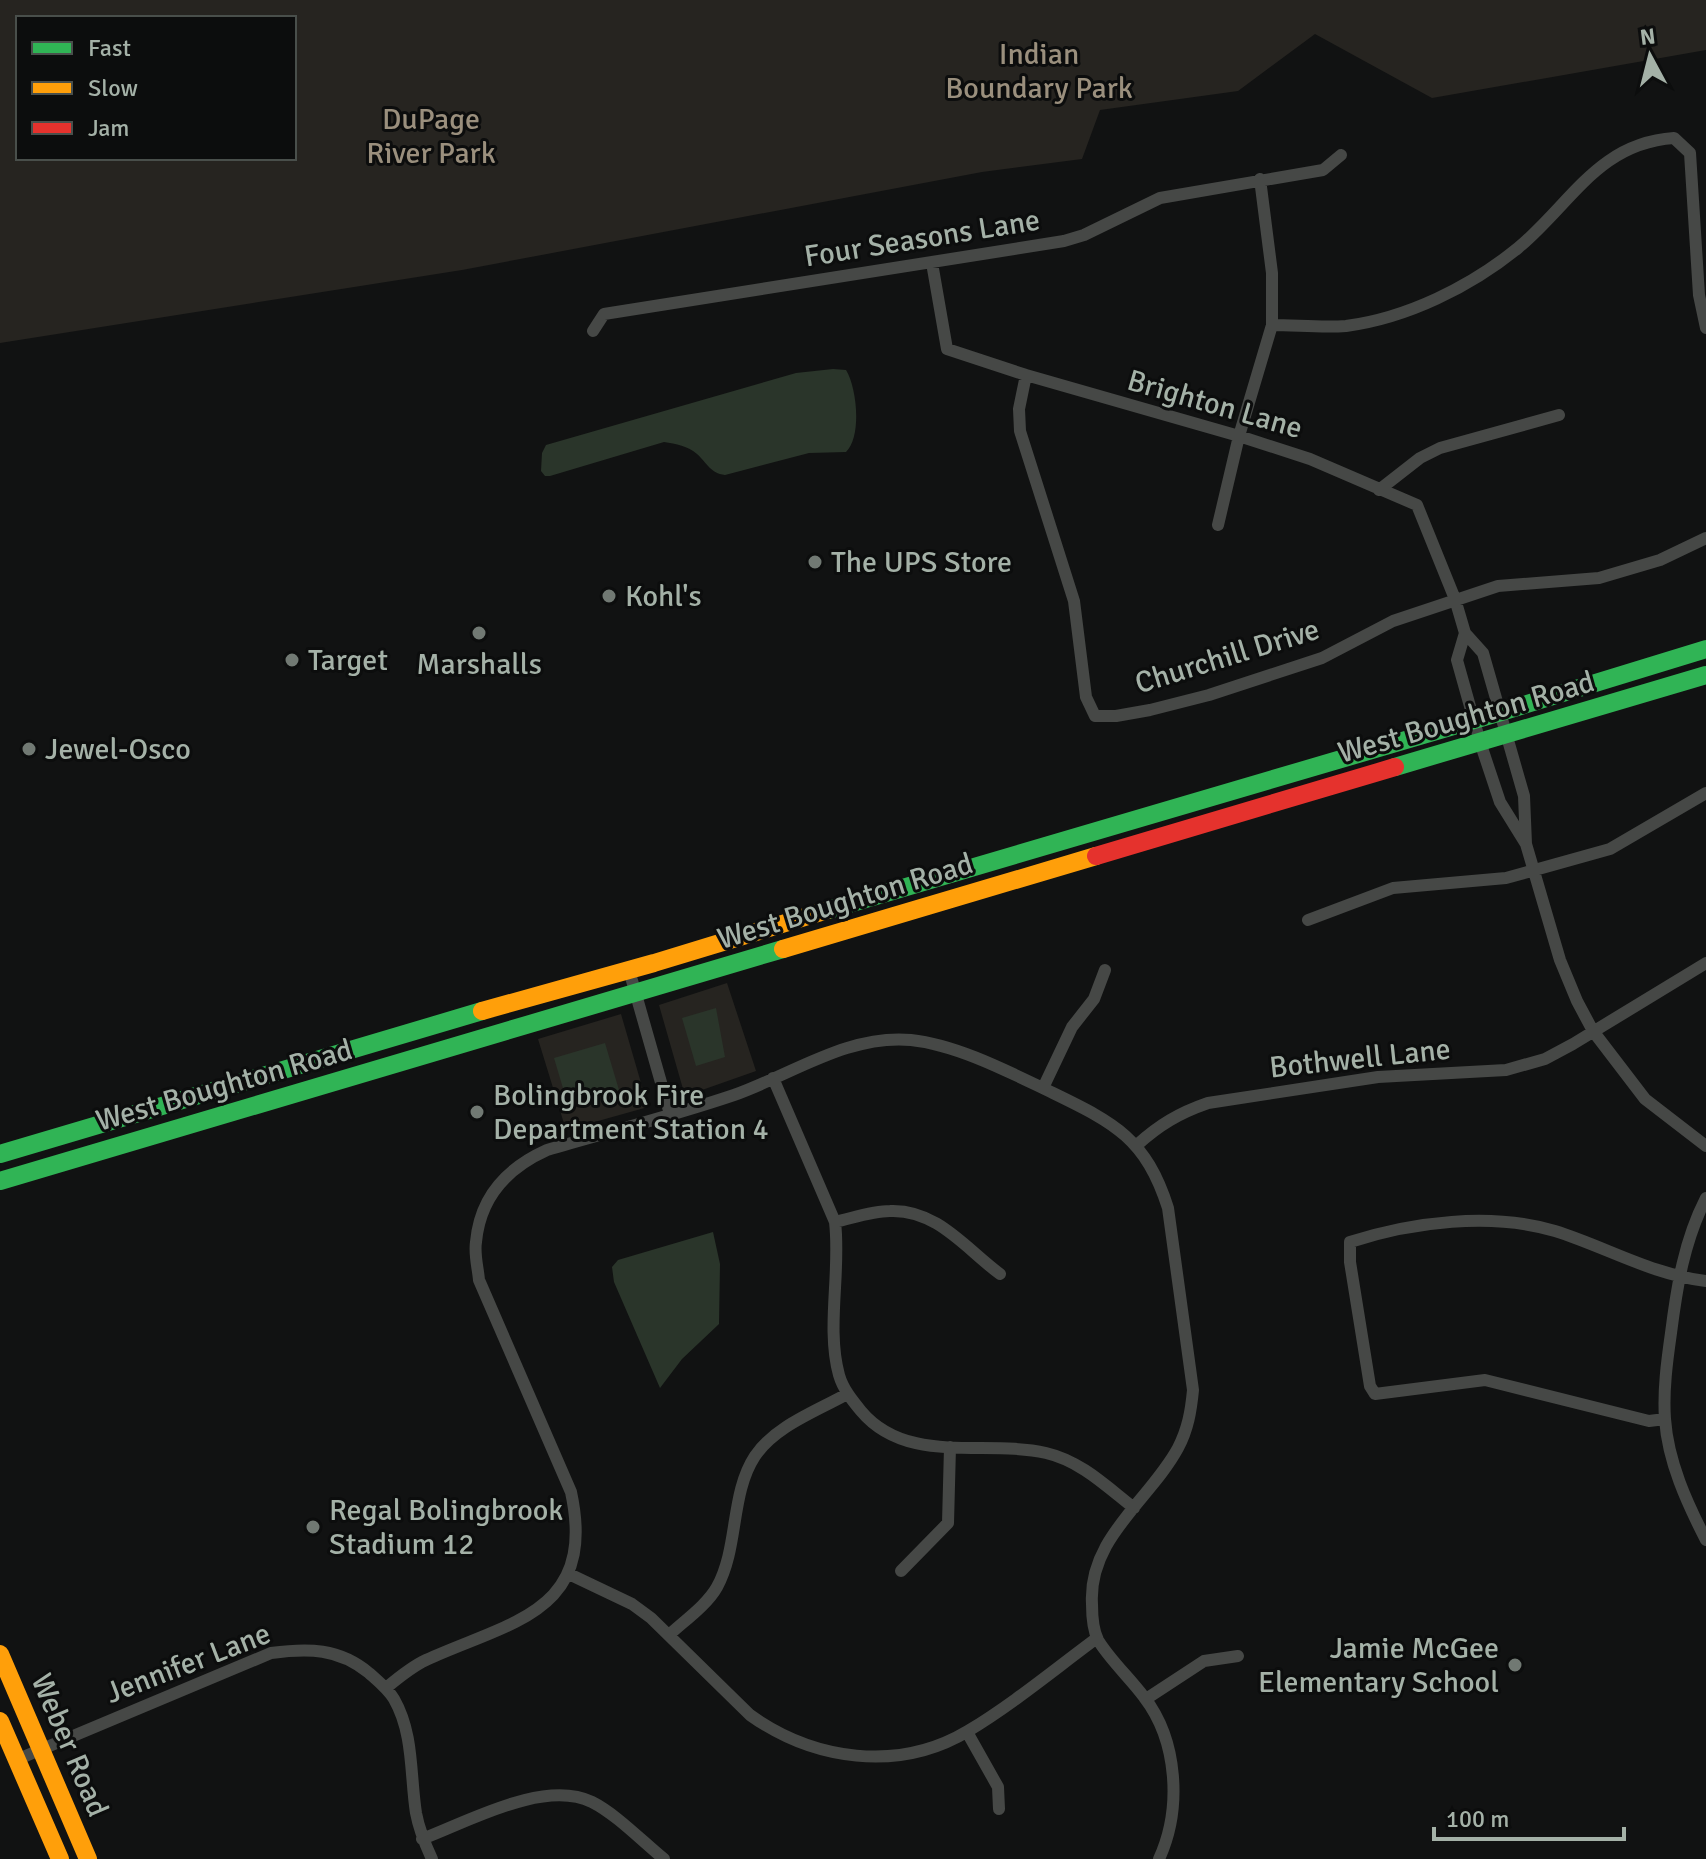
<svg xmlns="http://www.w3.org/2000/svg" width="1706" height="1859" font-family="Signika,sans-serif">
  <rect width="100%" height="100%" fill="#111212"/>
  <!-- green -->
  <path fill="#262420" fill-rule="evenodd" d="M0,0H1706V50L1432,98L1315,34L1238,91L1100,110L1082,159L982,172L462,270L0,343ZM18,18H294V158H18Z
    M727,983L756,1071L685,1096L659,1005Z
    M621,1014L648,1107L566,1130L538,1039Z"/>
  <!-- water -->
  <path fill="#2a352a" d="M833,369L846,370C857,388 862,436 846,452L809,453L725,475C710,473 708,464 697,454C688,446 676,444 664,442L550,476H545L541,471L542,453L546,445L796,373Z
    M716,1008L725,1057L696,1066L682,1018Z
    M605,1043L619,1090L568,1105L554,1058Z
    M713,1232L720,1264L719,1324L682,1359L660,1388L614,1282L612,1267L618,1260Z"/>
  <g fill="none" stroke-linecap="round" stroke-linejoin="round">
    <!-- street -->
    <path stroke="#464846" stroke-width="12" d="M932,263L947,349L1026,375L1239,436L1310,459L1417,505L1455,599L1465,633L1483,653L1524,796L1526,844
      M1272,325C1296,325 1322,328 1346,326C1407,318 1470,287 1518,248C1571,204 1598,143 1674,138L1690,153L1699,295L1706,328
      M593,331L604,314L1064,241L1084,235L1160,198L1323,170L1341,155
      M1026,375L1019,409L1020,431L1074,601L1086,697L1095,716H1116L1150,710L1209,695L1322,658L1393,621L1498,586L1599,578L1660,560L1706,538
      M1379,490L1420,458L1440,448L1559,415
      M1218,525L1239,436L1272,325V273L1260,179
      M1465,633L1457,660L1480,742L1500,802L1526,844L1560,960L1577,1001L1593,1031L1645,1099L1706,1146
      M1308,920L1393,888L1506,878L1610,849L1706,793
      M629,970L670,1114
      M773,1078L835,1222C841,1271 826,1328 839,1375C843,1389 852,1400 861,1411C907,1466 986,1439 1046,1453C1081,1461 1107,1487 1134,1508
      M1043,1088L1072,1027L1094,999L1105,970
      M1137,1145C1159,1125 1179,1113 1208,1103L1378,1077L1506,1070L1545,1059L1573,1044L1706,963
      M1706,1198C1684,1241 1677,1286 1671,1333C1667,1361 1663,1391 1665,1419C1668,1462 1687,1503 1706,1540
      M835,1222C853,1218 872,1211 890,1211C937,1209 966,1249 1000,1274
      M1665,1419L1649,1421L1485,1380L1375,1394L1370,1386L1350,1262V1242C1412,1222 1491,1212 1555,1231C1606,1247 1653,1275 1706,1281
      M901,1571L948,1523L950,1447
      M569,1574L632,1604L651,1618L750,1715C813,1760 898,1773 968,1731C1013,1704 1055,1669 1097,1638
      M669,1635C684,1621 707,1605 717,1587C739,1547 730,1494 755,1456C775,1426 817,1411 847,1394
      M386,1688C398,1678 411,1667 426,1660C511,1621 597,1613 571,1492L479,1280C478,1268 474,1254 476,1242C480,1197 507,1168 547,1150C609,1132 672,1116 734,1095C791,1075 848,1034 911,1040C958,1045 1011,1073 1053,1093C1115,1123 1146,1139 1168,1208L1193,1390C1191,1411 1188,1429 1178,1448C1150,1500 1088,1538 1092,1604C1092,1615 1093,1630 1098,1640C1110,1660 1130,1678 1144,1697C1178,1741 1182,1809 1159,1859
      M1146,1699L1204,1661L1238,1656
      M967,1732L998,1787L999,1809
      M16,1760L271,1653C308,1648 339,1648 369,1673C378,1681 388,1689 394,1699C414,1734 410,1775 416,1813C419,1829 425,1844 432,1859
      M422,1839C470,1821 544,1779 592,1802C616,1814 643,1842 664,1859"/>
    <!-- fast -->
    <path stroke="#30b455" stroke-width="18" d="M1395,767L1706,675
      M828,910L1501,712L1706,649
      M0,1154L482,1011
      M0,1181L783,949"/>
    <!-- slow -->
    <path stroke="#ff9f0a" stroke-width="18" d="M783,949L1096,856
      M482,1011L654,963L828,910
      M0,1654L88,1859
      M0,1721L60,1859"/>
    <!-- jam -->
    <path stroke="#e5322d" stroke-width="18" d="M1096,856L1395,767"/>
  </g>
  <!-- markers -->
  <g fill="#717973" stroke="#0c0d0d" stroke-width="3">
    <circle cx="815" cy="562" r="8"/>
    <circle cx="609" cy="596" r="8"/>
    <circle cx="479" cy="633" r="8"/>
    <circle cx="292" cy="660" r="8"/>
    <circle cx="29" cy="749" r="8"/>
    <circle cx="477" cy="1112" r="8"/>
    <circle cx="313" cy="1527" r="8"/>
    <circle cx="1515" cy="1665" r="8"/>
  </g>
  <g text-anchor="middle" stroke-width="6" stroke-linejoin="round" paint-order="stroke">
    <!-- park labels -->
    <g font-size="30" fill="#9a8f7d" stroke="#0c0d0d">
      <text x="1039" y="64">Indian<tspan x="1039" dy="34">Boundary Park</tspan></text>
      <text x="431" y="129">DuPage<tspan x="431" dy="34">River Park</tspan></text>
    </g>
    <!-- street labels -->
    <g font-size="30" fill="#a4b1a7" stroke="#0c0d0d">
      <text transform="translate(922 238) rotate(-9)" y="10">Four Seasons Lane</text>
      <text transform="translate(1215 404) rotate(16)" y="10">Brighton Lane</text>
      <text transform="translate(1227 656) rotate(-17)" y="10">Churchill Drive</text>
      <text transform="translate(1466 717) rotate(-16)" y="10">West Boughton Road</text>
      <text transform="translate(845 901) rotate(-17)" y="10">West Boughton Road</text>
      <text transform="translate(1360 1058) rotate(-6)" y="10">Bothwell Lane</text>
      <text transform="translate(224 1085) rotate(-16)" y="10">West Boughton Road</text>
      <text transform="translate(188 1663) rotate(-21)" y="10">Jennifer Lane</text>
      <text transform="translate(70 1745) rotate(67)" y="10">Weber Road</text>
    </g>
    <!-- poi labels -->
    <g font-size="30" fill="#a4b1a7" stroke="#0c0d0d" text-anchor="start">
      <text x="831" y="572">The UPS Store</text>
      <text x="625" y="606">Kohl's</text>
      <text x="308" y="670">Target</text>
      <text x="479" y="674" text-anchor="middle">Marshalls</text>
      <text x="45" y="759">Jewel-Osco</text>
      <text x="493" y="1105">Bolingbrook Fire<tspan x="493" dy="34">Department Station 4</tspan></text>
      <text x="329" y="1520">Regal Bolingbrook<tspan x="329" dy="34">Stadium 12</tspan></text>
      <text x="1499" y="1658" text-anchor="end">Jamie McGee<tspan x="1499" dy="34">Elementary School</tspan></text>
    </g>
  </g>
  <!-- legend -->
  <rect x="16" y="16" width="280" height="144" fill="#0c0d0d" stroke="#494f4b" stroke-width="2"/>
  <rect x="32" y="42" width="40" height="12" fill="#30b455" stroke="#494f4b" stroke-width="2"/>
  <text x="88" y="56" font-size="24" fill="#a4b1a7">Fast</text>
  <rect x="32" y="82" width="40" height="12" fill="#ff9f0a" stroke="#494f4b" stroke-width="2"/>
  <text x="88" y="96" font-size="24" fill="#a4b1a7">Slow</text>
  <rect x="32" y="122" width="40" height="12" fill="#e5322d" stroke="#494f4b" stroke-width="2"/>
  <text x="88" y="136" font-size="24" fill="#a4b1a7">Jam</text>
  <!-- north arrow -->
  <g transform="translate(1650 56) rotate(353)" stroke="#0c0d0d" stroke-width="6" paint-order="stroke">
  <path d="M0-6L14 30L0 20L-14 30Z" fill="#a4b1a7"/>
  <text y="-12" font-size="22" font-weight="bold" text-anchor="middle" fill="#a4b1a7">N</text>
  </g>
  <!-- scale -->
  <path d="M1434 1827v12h190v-12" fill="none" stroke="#a4b1a7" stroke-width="4"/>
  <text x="1446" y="1827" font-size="24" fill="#a4b1a7" stroke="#0c0d0d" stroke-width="6" paint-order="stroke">100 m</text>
</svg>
